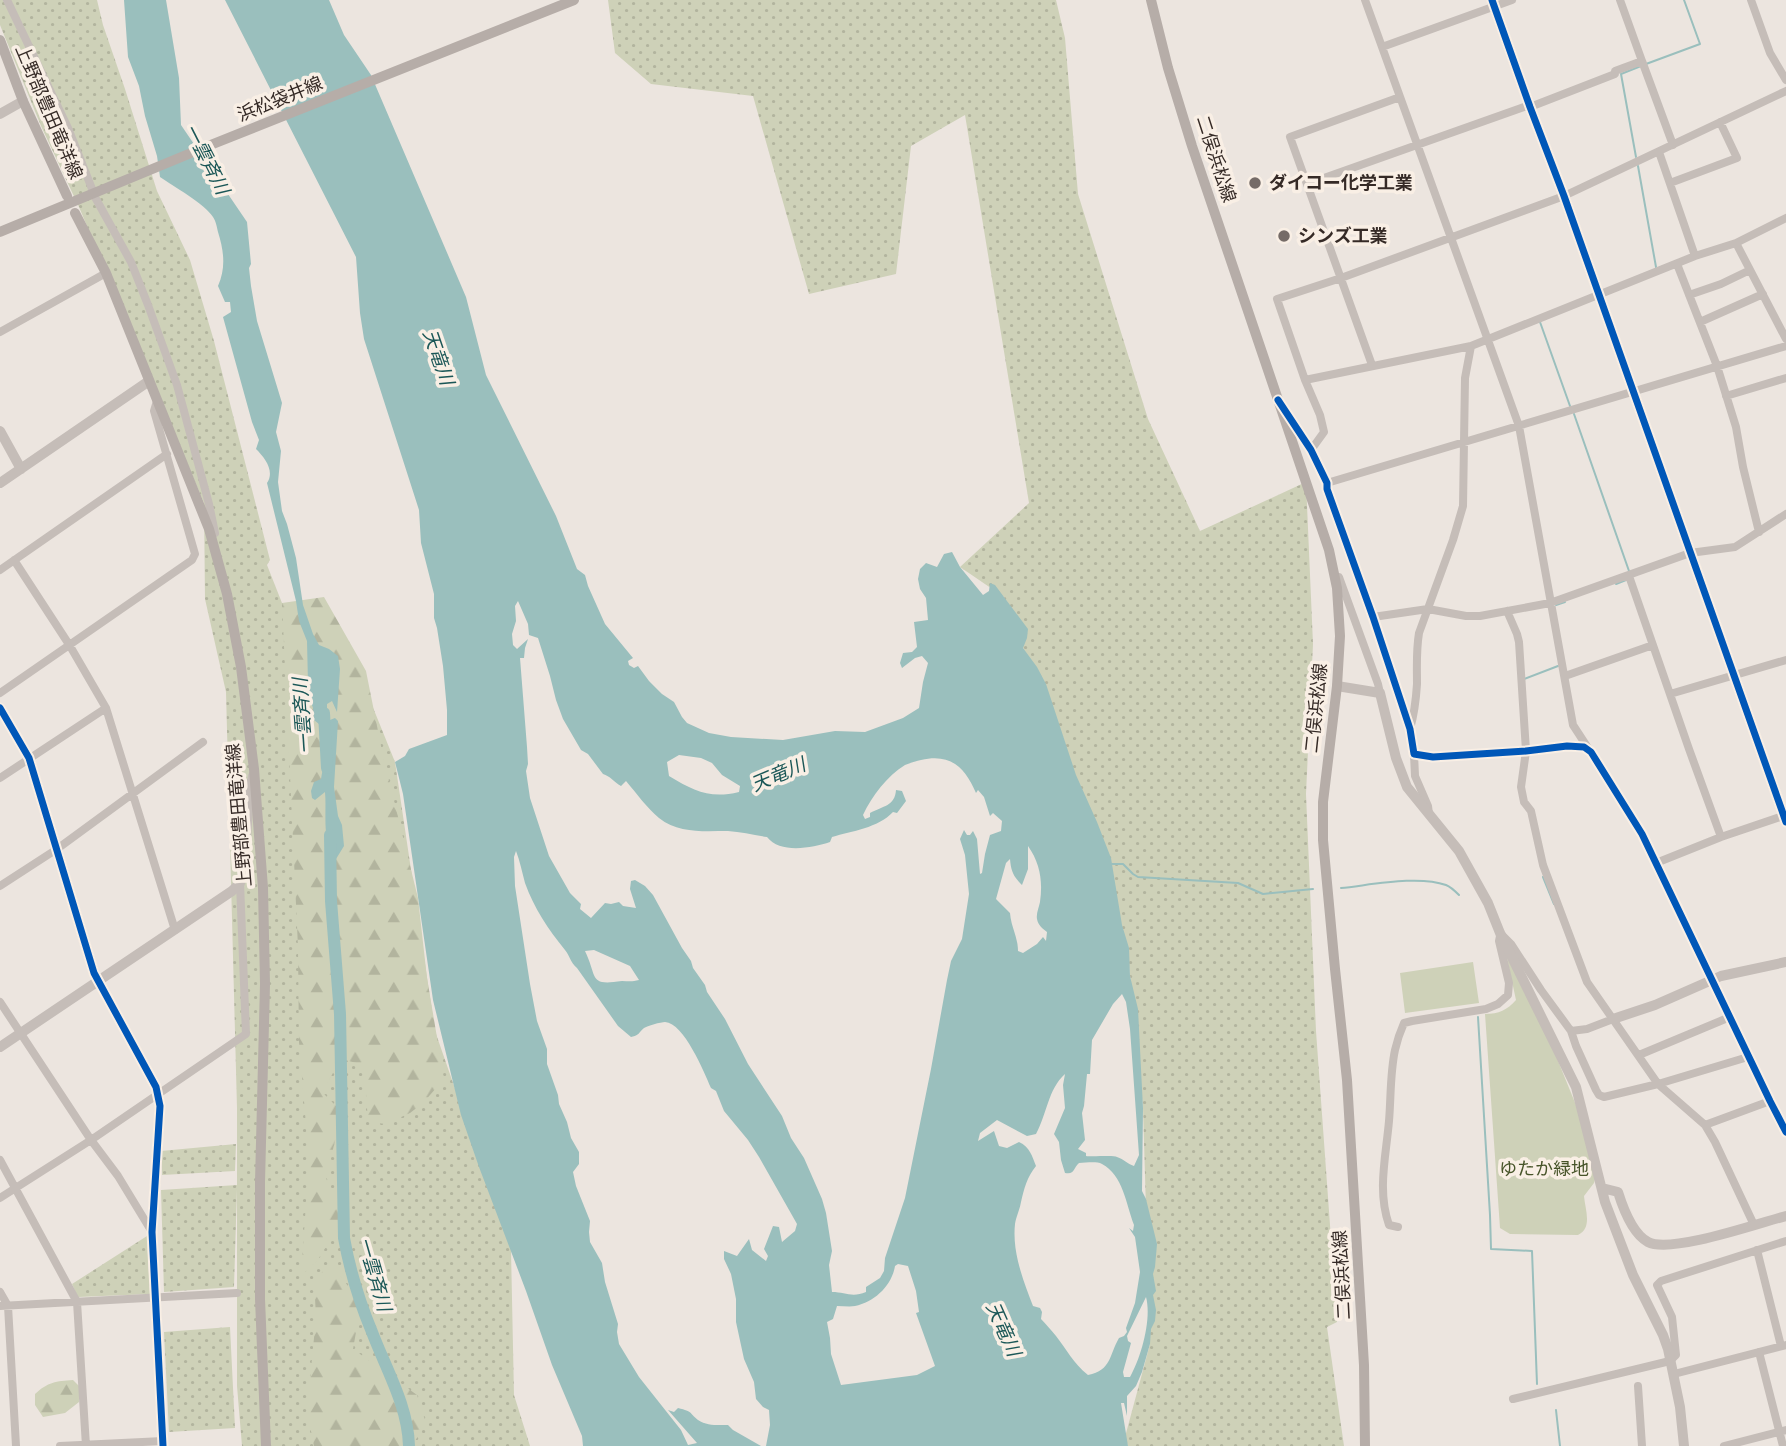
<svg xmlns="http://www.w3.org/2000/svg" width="1786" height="1446" font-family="Poppins,'Noto Sans JP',sans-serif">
  <defs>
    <pattern id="grass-dots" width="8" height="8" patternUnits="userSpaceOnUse" patternTransform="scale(1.75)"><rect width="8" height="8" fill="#ced1b8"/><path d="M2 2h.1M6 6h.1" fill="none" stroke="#b2b49e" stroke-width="1.8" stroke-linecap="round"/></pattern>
    <pattern id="forest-firs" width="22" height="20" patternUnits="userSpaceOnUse" patternTransform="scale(1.75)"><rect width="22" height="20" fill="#ced1b8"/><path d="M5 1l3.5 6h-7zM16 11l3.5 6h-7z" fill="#b2b49e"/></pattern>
  </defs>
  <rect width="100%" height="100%" fill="#ece5df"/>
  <!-- grass -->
  <path fill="url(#grass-dots)" d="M0,0H97L103,25L125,89L157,191L190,260L214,341L270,560L267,565L282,603L342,631L395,762L435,1031L511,1250L514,1395L530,1446H242L237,1386V1189L234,1287L164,1292L161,1190L237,1185V1108L226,692L205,599L204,503L79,207L41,126L0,25Z
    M608,0H1056L1065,38L1078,194L1148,419L1200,531L1306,482L1313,644L1306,794L1316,1031L1337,1322L1327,1327L1344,1446H1128L1125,1437L1150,1344L1143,1108L1129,965L1063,737L1023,648L1004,597L960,567L1029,503L965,115L911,146L896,274L809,294L753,96L651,84L615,53Z
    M236,1144L235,1171L162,1175L161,1151Z
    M147,1236L150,1294L78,1297L72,1284Z
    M230,1327L235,1428L169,1432L164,1332Z"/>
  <!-- forest -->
  <path fill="url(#forest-firs)" d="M324,597L366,671L383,756L418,898L427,978L444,1079L423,1103L410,1113L386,1124L368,1122L364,1065L341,1059L322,1092L342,1112L326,1178L343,1220L317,1261L301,1276L309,1160L299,1042L298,947L282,603Z
    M332,1264L361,1304L353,1349L417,1395L426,1423L412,1446H314L307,1411L316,1317L314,1279Z
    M73,1380L79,1386V1402L65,1413L43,1417L35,1405V1394C48,1382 56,1381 73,1380Z"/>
  <!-- green -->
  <path fill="#ced1b8" d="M1505,949L1554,1051L1580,1115L1595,1179L1594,1183L1584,1196C1585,1209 1593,1228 1578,1235L1510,1234L1500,1228L1485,1014C1499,1014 1507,1010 1516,1000Z
    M1473,962L1479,1003L1405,1013L1400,973Z"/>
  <!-- water -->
  <path fill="#9abfbd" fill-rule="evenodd" d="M124,0H166L179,78L181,125L247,222L251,264L249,268L251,286L257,321L282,403L276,432L281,451L278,482L282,511L287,524L296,558L303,605L313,634L319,645L329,649L338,656L340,669L337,712L332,701L327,704V715L330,720L335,718L338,721L334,787L338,816L342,825L344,846L336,859C321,843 327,812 325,792L315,800L312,798L311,791L314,782L321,779L329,732L314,720L313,708L309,696L308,683L307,641L299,621L296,601L267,483C275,471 265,458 256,449L259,440L252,422L223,317L231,312L230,302H225L218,286C226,268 224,251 218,232C217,228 216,221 213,217C205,204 173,186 160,177L157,156L145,116L139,86L128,57Z
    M225,0H329L344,35L371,75L466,297L486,375L556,516L577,569L585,575L588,586L605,624L633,658L628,661L629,665L634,668L638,666L649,681L662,694L674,702L682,717L687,723L709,733L731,737L783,740L835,731L865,732L903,718L919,708L923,682L928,663L922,656L915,658L902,668L900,663L903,653L912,652L917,647L914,622L928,620L926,598L920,589L918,579L920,569L926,563L937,567L944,554L952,552L960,567L983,595L989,591L990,583L995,585L1028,629L1027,638L1023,648L1037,667L1046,684L1076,775L1097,822L1111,858L1122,925L1129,948L1130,976L1138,1009L1143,1108L1142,1191L1146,1199L1157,1244L1155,1267L1153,1274L1156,1291L1153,1295L1156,1310L1155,1321L1151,1329L1150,1344L1142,1372L1136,1386L1127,1396V1416L1124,1403H1121L1128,1446H766L770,1425L769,1410L763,1407L756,1399L754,1382L744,1359L736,1322V1299L731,1274L724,1259V1251L737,1256L749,1239L752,1250L766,1261L768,1256L764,1249L773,1226L779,1227L782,1242L795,1231L797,1224L759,1157L748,1140L724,1111L716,1091L711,1088C704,1072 684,1023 665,1022C661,1022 647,1026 644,1028C638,1033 640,1035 631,1037L618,1026L577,968C570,962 570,956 565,950C548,929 534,908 525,883C522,872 520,861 516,851L514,857L515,886L530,984L537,1021L547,1049V1064L558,1095L559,1104L567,1122L571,1138L579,1152V1164L573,1172L576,1186L590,1221L589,1232L590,1242L602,1263L605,1282L618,1324L617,1332L619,1344L639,1377L681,1430L688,1445L697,1443L668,1410L674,1412L678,1408C694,1412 688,1412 698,1420C707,1426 717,1425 728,1425L733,1430L761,1446H583L582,1436L552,1365L526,1291L479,1167L461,1115L433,1000L403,794L395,762L405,756L409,749L447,735V710L443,666L437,628L434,618V594L421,543L419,510L364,339L360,313L356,257ZM518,601L528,624L529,635L538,638L550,676L556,700L563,719L581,750L588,754L603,774C610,776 614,782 621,786L626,781C637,794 647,808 659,818C679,834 705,831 728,831C741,832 754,835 767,837C780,854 812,848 830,842L832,837C852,831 878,828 893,812L897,813L906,801L902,791L896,790C895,806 883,806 870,813V817L865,819L863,815C872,796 887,776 905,765C910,763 916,761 921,760C950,753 965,767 976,793L978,790L984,797L990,816L993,813L1002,821L1001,831L990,835L985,854L982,873L980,874L977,839L973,831L970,835H967L964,830L960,839L965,855L969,894L962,939L951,961L947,980L931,1069L905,1198L885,1258L884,1271L880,1278L866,1287V1292C852,1298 845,1292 832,1292L829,1265L832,1251L826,1213L822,1199L804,1158L791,1138L782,1116L748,1064L725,1019L707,992L705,985L693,968L691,961L682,948L653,895L645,886L635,880L631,881L630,889L636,908L623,906L619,902L611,904L605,903L591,918L580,909L581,904L570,893L549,856L530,798L526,771L528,764L527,747L520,658H524L525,648L528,639L517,649L513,645L512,634L516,621L515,606ZM679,755L701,758L712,763L722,775L740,786L739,792C710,799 694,791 669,776L667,762ZM1028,846C1040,863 1043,881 1040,902C1039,907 1036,914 1037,919C1038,925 1043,929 1047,932L1046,941L1043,937L1037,944L1023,953L1018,951C1018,937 1011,927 1010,913L996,899L1006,863L1010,859C1011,871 1013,876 1022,885L1028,869ZM594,950L630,966L639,980C632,982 628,981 622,981C588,986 598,978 585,951ZM1122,994L1126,1002L1130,1029L1139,1155L1134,1166C1127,1164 1124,1159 1117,1157C1114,1155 1093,1157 1086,1156V1153L1078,1149L1085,1140L1082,1113L1084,1106L1087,1074H1090L1092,1040L1113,1004ZM1065,1074L1063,1085L1065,1108L1054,1134L1059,1142L1061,1160L1065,1173C1075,1175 1073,1168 1079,1163C1086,1163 1096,1161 1102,1164C1123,1175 1126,1204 1134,1225L1133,1231L1129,1228L1135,1237L1140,1272L1135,1303L1126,1328L1127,1332L1124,1336L1119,1338C1109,1355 1112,1370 1088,1375C1073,1363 1067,1350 1056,1336C1051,1330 1046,1324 1041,1319L1042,1312L1040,1308L1033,1306C1023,1280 1012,1252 1015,1224C1016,1217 1020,1209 1021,1202C1024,1189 1027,1177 1036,1166C1032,1156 1030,1147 1019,1142L1007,1148L999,1146L994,1131L978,1141L980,1133L997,1120L1027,1136L1036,1134C1047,1114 1048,1089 1065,1074ZM898,1264L908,1266L916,1291L919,1312L916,1313L935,1366L917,1375L841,1385L831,1354L830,1338L827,1322L833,1319L837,1306C843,1306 850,1307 855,1306C875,1302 892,1285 895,1266ZM1146,1297C1152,1319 1141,1358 1130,1377H1124L1123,1372L1131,1343L1128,1341L1127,1336Z"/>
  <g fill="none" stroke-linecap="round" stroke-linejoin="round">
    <!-- stream -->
    <path stroke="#9abfbd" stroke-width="2" d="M1646,64L1700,44L1684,0
      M1636,157L1621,74L1641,66
      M1638,166L1656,267
      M1540,322L1570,406
      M1574,414L1629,571
      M1616,584L1626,580
      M1556,605L1565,602
      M1524,679L1558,666
      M1112,864H1123L1133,874L1138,877L1238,883L1263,894L1313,889
      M1543,877L1554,904
      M1341,888C1371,885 1418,875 1446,885C1451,887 1455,891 1459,895
      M1478,1017L1490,1215L1491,1249L1532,1251L1537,1384
      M1556,1410L1560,1446"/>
    <!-- river -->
    <path stroke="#9abfbd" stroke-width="12" d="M324,713L327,768
      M330,835L331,901L340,1014L344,1238C350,1271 359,1301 372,1332C386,1369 408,1406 409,1446"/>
    <!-- minor -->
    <path stroke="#c5bdb8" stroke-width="8" d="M7,0L68,128L96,199L131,262L148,305L177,385L209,504L215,533
      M1365,0L1519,426L1573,725L1588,748
      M1620,0L1642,61
      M1751,0L1770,53L1786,80
      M1382,47L1512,0
      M1659,152L1695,256
      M1670,183L1737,158L1720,122
      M1307,184L1524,107H1530L1615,74V71L1642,61L1673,145
      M1736,243L1786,339
      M1677,264L1717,366L1736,427L1743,467L1759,532
      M1689,295L1721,284L1750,270
      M1700,322L1763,294
      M0,332L106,273
      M1372,365L1290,137L1400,97
      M1305,380L1471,346L1695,256L1736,243L1786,218
      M1726,396L1786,378
      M1284,408L1311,450L1327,483V489L1373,617L1410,729L1414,754L1433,757L1526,751L1567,746L1584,747L1591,752L1642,834L1770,1101L1786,1132
      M1311,450L1324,432L1320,415L1305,380L1277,299L1341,278L1564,196L1786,91
      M1327,483L1786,346
      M14,560L70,646L106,708L175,930
      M0,570L167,454
      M1629,576L1689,749L1721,837L1656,863
      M1339,577L1378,684L1380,693
      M1507,611L1517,634L1519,642L1526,751L1521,787L1524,802L1531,811L1543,865L1587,982L1658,1084L1705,1125L1715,1142L1754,1225
      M1373,617L1428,609L1466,616H1480L1550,603L1690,553L1735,547L1786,514
      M1565,676L1653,645
      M0,693L192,560L195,554L154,411L157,401
      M1670,694L1786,660
      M1410,729C1414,715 1416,700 1417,684C1417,667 1416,651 1419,633L1453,540L1463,506L1465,378L1471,346
      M1414,754L1415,776L1428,806L1429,814
      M0,778L106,708
      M1721,837L1786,815
      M0,886L57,849L203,742
      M1503,936L1511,944L1541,990L1571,1031L1587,1029L1613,1019
      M0,1002L91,1140L118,1176L152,1232
      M1571,1031L1576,1046L1596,1090L1599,1095L1604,1097L1658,1084L1748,1057
      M1639,1055L1730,1017
      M1705,1125L1770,1101
      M0,1160L77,1302L86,1446
      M0,1198L91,1140L246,1034L240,883
      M1398,1227L1389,1225C1377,1191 1386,1156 1389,1121C1391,1098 1390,1073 1395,1050C1397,1041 1400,1032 1404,1023L1412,1021L1486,1009L1498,1004L1508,995L1509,983L1499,941L1500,936
      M1757,1250L1781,1346
      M0,1292L8,1306L16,1446
      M0,1306L237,1293
      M1759,1352L1783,1446
      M1674,1374L1786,1345
      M1638,1386L1642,1446
      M1513,1399L1670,1361L1676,1355L1672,1317L1657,1285L1661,1281L1786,1241
      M60,1446L163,1441
      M1724,1446L1786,1430"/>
    <!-- tertiary -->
    <path stroke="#c5bdb8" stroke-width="10" d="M1492,0L1530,107L1564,196L1786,822
      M0,114L23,101
      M0,431L21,469
      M0,483L149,381
      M1337,686L1380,693L1396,758L1407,787L1459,851L1488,903L1500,933L1576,1087L1605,1202L1633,1275L1663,1335L1668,1349L1680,1407L1684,1446
      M0,708L29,758L94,973L156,1087L160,1106L152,1232L163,1446
      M1613,1019L1655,1005L1721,976L1786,962
      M0,1047L232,891L240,883L244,868L249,794L253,776
      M1602,1188L1618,1192C1623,1208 1633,1234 1648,1242C1671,1254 1759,1223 1786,1216"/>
    <!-- secondary -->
    <path stroke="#b6ada8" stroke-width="10" d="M1151,0L1168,68L1192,146L1329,550L1337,588L1340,636L1337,686L1323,802V840L1335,969L1347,1080L1364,1365L1365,1446
      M0,40L23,101L67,196
      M75,213L106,273L209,529L227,594L241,667L254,769L263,888L265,984L260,1182V1299L266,1446
      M0,232L208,146L574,0"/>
    <defs>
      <path id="cycleway" d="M1492,0L1530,107L1564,196L1786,822
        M1278,400L1311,450L1327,483V489L1373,617L1410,729L1414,754L1433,757L1526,751L1567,746L1584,747L1591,752L1642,834L1770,1101L1786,1132
        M0,708L29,758L94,973L156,1087L160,1106L152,1232L163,1446"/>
    </defs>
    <!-- cycleway casing -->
    <use href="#cycleway" stroke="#f9efe5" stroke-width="11"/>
    <!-- cycleway -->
    <use href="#cycleway" stroke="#0057b8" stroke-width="7"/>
  </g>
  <!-- markers -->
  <g fill="#756b67" stroke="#f9efe5" stroke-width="2.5">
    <circle cx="1255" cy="183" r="7"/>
    <circle cx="1284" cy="236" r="7"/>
  </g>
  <g text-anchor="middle" stroke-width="7" stroke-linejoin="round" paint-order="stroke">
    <!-- street labels -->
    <g font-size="18" fill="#352a26" stroke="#f9efe5">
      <text transform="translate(280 99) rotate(-22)" y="6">浜松袋井線</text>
      <text transform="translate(49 112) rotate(67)" y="6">上野部豊田竜洋線</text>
      <text transform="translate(1216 159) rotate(72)" y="6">二俣浜松線</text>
      <text transform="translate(1316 708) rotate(-84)" y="6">二俣浜松線</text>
      <text transform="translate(239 815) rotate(-95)" y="6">上野部豊田竜洋線</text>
      <text transform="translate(1342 1275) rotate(-93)" y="6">二俣浜松線</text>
    </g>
    <!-- poi labels -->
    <g font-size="18" font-weight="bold" fill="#352a26" stroke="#f9efe5" text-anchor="start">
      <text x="1269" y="189">ダイコー化学工業</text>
      <text x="1298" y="242">シンズ工業</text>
    </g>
    <!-- park labels -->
    <g font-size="18" fill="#475429" stroke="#f9efe5">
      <text x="1544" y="1175">ゆたか緑地</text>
    </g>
    <!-- water labels -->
    <g font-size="19" font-style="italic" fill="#1b5757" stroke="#f9efe5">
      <text transform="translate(207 159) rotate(63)" y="7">一雲斉川</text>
      <text transform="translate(439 357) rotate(71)" y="7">天竜川</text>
      <text transform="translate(302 716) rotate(-94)" y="7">一雲斉川</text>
      <text transform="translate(778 774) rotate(-23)" y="7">天竜川</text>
      <text transform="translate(375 1274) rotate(74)" y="7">一雲斉川</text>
      <text transform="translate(1004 1329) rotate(66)" y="7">天竜川</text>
    </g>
  </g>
</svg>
